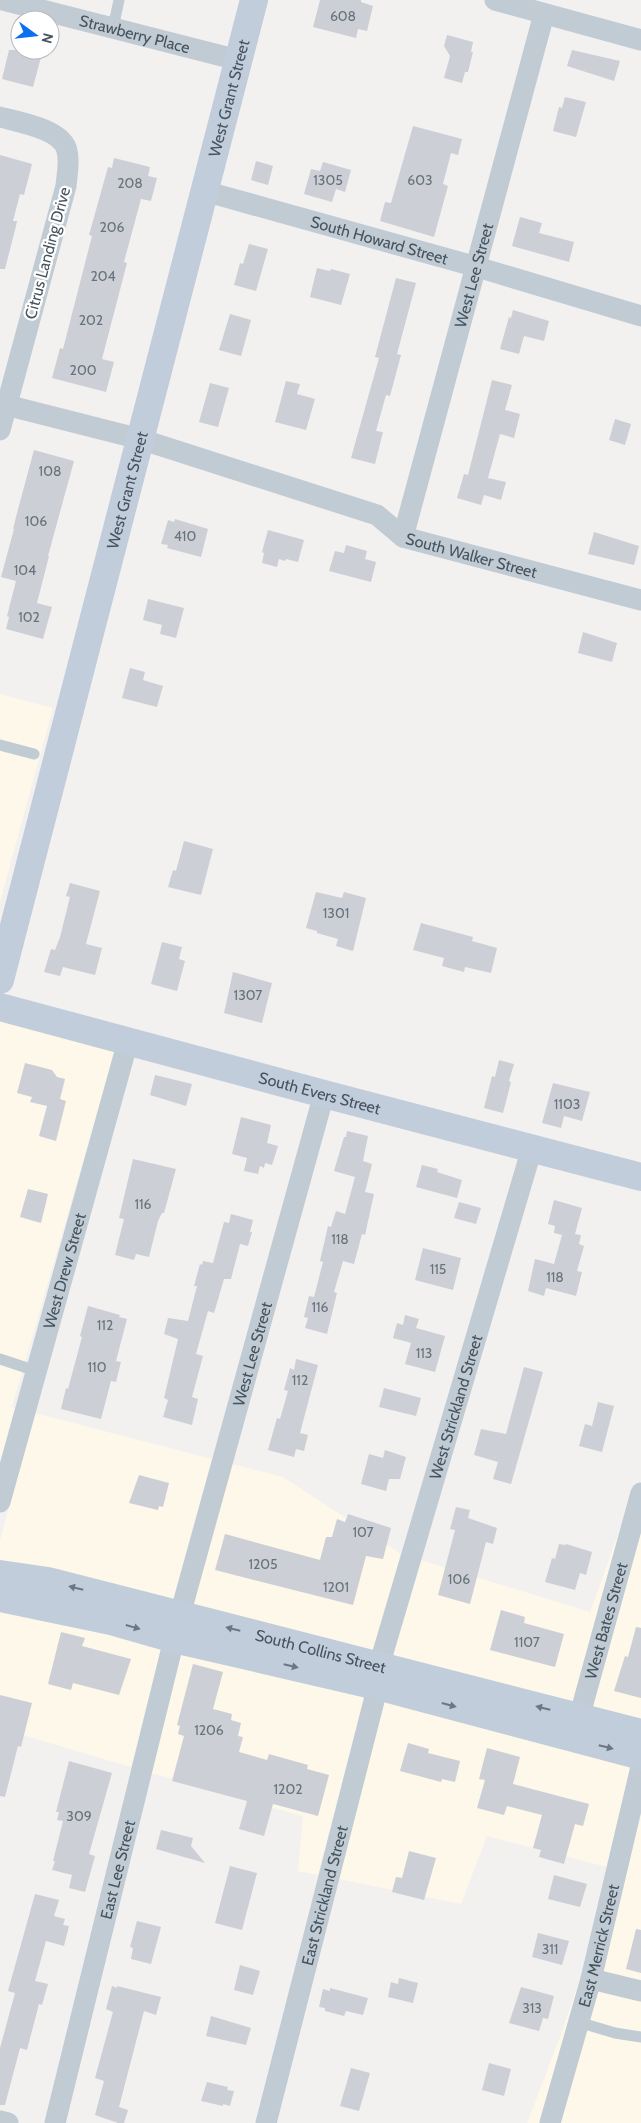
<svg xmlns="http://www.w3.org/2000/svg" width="641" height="2123" font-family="Cabin,sans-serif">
  <rect width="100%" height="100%" fill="#f3f0f0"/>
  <!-- commercial -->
  <path fill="#fdf8e9" d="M0,694L53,708L0,902Z
    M0,1021L116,1047L12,1407L15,1408L0,1462Z
    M35,1413L212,1459L172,1603L0,1564V1540Z
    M232,1464L283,1477L401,1554L372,1655L192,1608Z
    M621,1526L572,1706L392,1660L421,1560L590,1612Z
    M641,1533V1724L592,1711Z
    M0,1608L162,1645L131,1767L2,1729L0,1734Z
    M182,1650L365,1692L318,1875L298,1871L303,1816L151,1773Z
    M385,1697L631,1763L607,1867L487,1836L461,1904L339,1879Z
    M641,1813V1982L603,1972Z
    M583,1969L539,2123H527L562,2032Z
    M598,1990L641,2001V2123H560Z"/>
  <!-- building -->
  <path fill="#cccfd5" d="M320,0H361V2L373,6L367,31L358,29L356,38L313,27Z
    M447,35L473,42L471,52H473L468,72H465L462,83L444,78L450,56L444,46Z
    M9,50H43L33,87L2,79Z
    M572,50L620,61L614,81L567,66Z
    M565,97L586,102L576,137L553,131L559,107L562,108Z
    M413,126L462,139L458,155L451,153L443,184L448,186L434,237L380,221L385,202L391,203Z
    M0,155L32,164L24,195L20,194L13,221H17L16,226L5,269H0Z
    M114,158L150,167L148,176L157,178L151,201L141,199L124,262L127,263L102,359L114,362L106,392L52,378L60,348L63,349L92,236L89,235L108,167L112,168Z
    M256,161L273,166L268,185L251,180Z
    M323,162L351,170L345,192L336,189L332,202L304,194L311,169L320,171Z
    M520,217L542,223L539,233L574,242L569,262L512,246Z
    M249,244L268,249L256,291L234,285L240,263L243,264Z
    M317,268L330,271L331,269L350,274L341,305L310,297Z
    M396,278L416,283L397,354L401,355L390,396L386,395L376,431L383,432L375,464L351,458L379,358L375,357Z
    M513,310L549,321L544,341L524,336L519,354L500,349L509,317L511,318Z
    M230,314L251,320L241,356L219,350Z
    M492,380L512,385L505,410L520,414L514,438L500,434L488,478L506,482L501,500L484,495L481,505L457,498L464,474L468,475Z
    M286,381L300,384L297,394L315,399L306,430L275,422Z
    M210,383L229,388L218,427L199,422Z
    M615,419L631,424L625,445L609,440Z
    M34,450L74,461L48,556H49L37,603L52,607L43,639L6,629L9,617L7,616L16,581L1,577L14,529H13L17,513Z
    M175,519L208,529L201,557L167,548L168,545L161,544L168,520L174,522Z
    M268,530L304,540L298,562L286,559L285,561L279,559L277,567L262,563L264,553L262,552Z
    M594,532L639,546L634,565L588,554Z
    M346,545L367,551L365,559L376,562L371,582L329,571L335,551L344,553Z
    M148,599L184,608L176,638L160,634L162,625L143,620Z
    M583,632L617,643L612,662L578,653Z
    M130,668L145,672L143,680L163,686L157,707L122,698Z
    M184,841L213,849L201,895L168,887L173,870L176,871Z
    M70,883L100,891L86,944L102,948L95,975L63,967L60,976L44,972L51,949L55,950L60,937L70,897L66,896Z
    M316,892L342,898L344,892L366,898L353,951L336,946L338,939L317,933V931L306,928Z
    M421,923L473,937L472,941L497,948L491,973L465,967L464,972L442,966L444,958L413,950Z
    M162,942L182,947L179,959L185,961L177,991L151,984Z
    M233,972L272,983L262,1023L224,1013Z
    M499,1060L514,1064L509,1081L511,1082L503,1113L484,1108L492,1076L495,1077Z
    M25,1063L52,1070L57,1077L65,1079L60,1099L66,1101L56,1141L39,1136L47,1106L30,1102L32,1097L17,1093Z
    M155,1075L192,1084L186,1106L150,1095Z
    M553,1083L590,1092L582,1121L564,1116L561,1128L542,1123Z
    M241,1117L271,1125L267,1143L278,1146L272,1165L265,1163L264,1168L260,1166L258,1174L244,1171L247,1158L232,1154Z
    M347,1131L368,1136L363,1161L372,1164L365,1192L374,1194L365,1235L362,1234L354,1264L343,1261L334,1292L337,1293L327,1334L305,1328L308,1318L304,1317L309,1296L314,1297L323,1262L320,1261L328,1226L331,1227L336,1211L345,1214L355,1177L334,1171L344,1137H346Z
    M133,1159L176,1169L164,1213H162L158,1221L149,1257L136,1254L134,1260L115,1255L124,1219L119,1218Z
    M422,1165L438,1169L437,1172L462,1180L457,1198L416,1187Z
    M28,1189L48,1194L41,1223L20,1217Z
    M554,1200L582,1208L575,1234L581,1235L579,1244L584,1246L577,1271L582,1272L576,1296L546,1288L544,1296L528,1291L535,1259L554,1264L562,1235L554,1233L555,1226L548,1224Z
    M459,1202L481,1208L476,1224L454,1218Z
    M231,1214L253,1220L250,1232H252L248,1246L240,1244L231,1279H224L214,1313L208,1311L196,1354L203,1356L192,1397L198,1399L192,1425L163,1417L168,1400L164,1398L178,1339L164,1334L168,1318L188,1321L197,1286H194L200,1264L202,1265L203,1261L213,1263L224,1222L229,1223Z
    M423,1248L461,1258L453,1290L415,1280Z
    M88,1306L120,1315L119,1317L127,1319L116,1361L121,1362L116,1382L111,1381L101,1419L61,1409L66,1388L68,1389L82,1337L80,1336Z
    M405,1315L419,1319L416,1328L445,1336L435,1372L405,1364L411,1343L393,1338L397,1323L403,1325Z
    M296,1359L318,1365L300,1433L308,1435L304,1451L296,1449L294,1457L268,1450L277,1418L280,1419L288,1391L284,1390L290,1368L294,1370Z
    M524,1367L543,1372L511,1484L493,1479L498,1462L474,1455L481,1429L506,1434Z
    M384,1388L421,1398L416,1416L379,1407Z
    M598,1402L614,1406L602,1452L579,1446L585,1424L592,1426Z
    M385,1450L406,1457L400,1479H389L386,1491L361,1484L369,1454L383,1458Z
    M139,1475L169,1483L163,1507L159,1506L158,1510L129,1503Z
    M456,1507L470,1510L468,1518L497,1528L493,1544L486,1542L470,1604L438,1595L455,1530L450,1529Z
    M348,1514L391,1528L383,1559L366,1556L353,1605L215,1570L225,1534L320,1560L326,1537H332L337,1519L345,1522Z
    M559,1544L565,1545L566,1544L592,1552L586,1575L580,1573L575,1590L545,1582L552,1558L555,1559Z
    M501,1610L525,1617L524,1623L564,1634L555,1667L490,1650Z
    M636,1627L641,1628V1698L614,1691L625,1656L628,1657Z
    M61,1632L85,1638L82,1646L131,1659L119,1695L73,1683L71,1690L48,1684Z
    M193,1664L223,1672L213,1709L232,1714L231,1720L241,1723L238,1736L243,1737L239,1752L267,1760L269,1754L308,1765L307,1769L329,1775L318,1816L273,1804L264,1836L239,1829L247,1801L172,1781L184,1736L178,1734L180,1726L177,1725Z
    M0,1695L32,1703L21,1747L18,1746L5,1797L0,1796Z
    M408,1743L429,1749L428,1753L460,1761L455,1782L442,1779L441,1782L400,1771Z
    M487,1748L520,1757L513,1784L589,1804L583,1826L575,1824L564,1864L539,1857L541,1850L533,1848L542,1815L507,1806L504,1815L477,1808L485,1780L479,1779Z
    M69,1761L112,1773L89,1854L95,1856L85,1892L69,1888L72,1875L52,1870L55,1861H53L63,1821L57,1820L59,1812H56Z
    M161,1830L193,1838L191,1846L205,1863L156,1849Z
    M409,1851L436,1858L424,1900L392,1892L396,1877L402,1878Z
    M230,1866L257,1873L242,1930L215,1923Z
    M554,1875L587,1884L580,1907L548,1899Z
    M35,1894L59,1900L54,1916L65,1919L63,1925L69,1926L64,1946L46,1941L35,1981L48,1984L42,2005L39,2004L27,2050L20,2048L5,2105H0V2048L15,1993L8,1991Z
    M137,1921L161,1927L151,1964L131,1959L133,1948L130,1947Z
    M636,1929L641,1930V1973L626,1969Z
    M538,1933L569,1941L562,1965L532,1957Z
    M240,1965L260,1971L253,1995L234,1990Z
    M399,1978L418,1983L413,2003L388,1997L391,1982L398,1984Z
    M112,1986L117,1988V1986L161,1997L156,2015L144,2011L119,2107L128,2110L124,2123H118L95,2115L104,2081L95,2078L113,2012L106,2009Z
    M521,1987L554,1996L548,2019L543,2018L539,2031L509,2023Z
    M330,1988L368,1998L363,2015L346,2011L344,2016L325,2011V2008L319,2007L323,1989L330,1991Z
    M211,2016L251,2028L246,2045L206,2036Z
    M489,2063L511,2069L504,2096L482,2090Z
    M351,2068L370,2073L359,2111L340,2106Z
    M207,2082L228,2087L227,2090L234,2091L230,2106L223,2104V2106L201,2101Z"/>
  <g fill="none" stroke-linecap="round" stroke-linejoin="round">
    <!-- lane -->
    <path stroke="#c0cbd3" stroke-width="11" d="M113,28L119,0
      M0,745L34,754
      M0,1359L36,1371
      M578,2022L615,2033L641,2037"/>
    <!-- street -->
    <g stroke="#c0cbd3" stroke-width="21">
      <path id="s1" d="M3,0L238,60"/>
      <path d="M495,0L641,40"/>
      <path d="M0,117C18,122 63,129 67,151C70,162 67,174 66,186L0,430"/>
      <path id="s2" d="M204,191L477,267L641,316"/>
      <path id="s3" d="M6,405L140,439L377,515L403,537L641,600"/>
      <path id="s4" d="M403,537L544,14"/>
      <path id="s5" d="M0,1502L128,1041"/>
      <path id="s6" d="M579,1718L641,1493"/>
      <path d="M591,1979L641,1991"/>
      <path d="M0,2121L8,2123"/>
      <path id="s7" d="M55,2123L180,1615L324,1094"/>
      <path id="s8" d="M266,2123L374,1701L379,1666L532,1148"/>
      <path id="s9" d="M550,2123L591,1979L641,1767"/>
    </g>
    <!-- secondary -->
    <g stroke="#c1cdda" stroke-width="28">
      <path id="s10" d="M0,980L254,0"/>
      <path id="s11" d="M0,1007L324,1094L641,1177"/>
      <path id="s12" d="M0,1574L48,1581L641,1733"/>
      <path d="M0,1598L111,1621L174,1639L377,1686L641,1756"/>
    </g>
  </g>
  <!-- one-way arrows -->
  <defs><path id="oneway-solid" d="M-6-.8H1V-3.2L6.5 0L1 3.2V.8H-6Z" transform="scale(1.25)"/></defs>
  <g fill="#6b7884">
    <use href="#oneway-solid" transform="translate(76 1588) rotate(-166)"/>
    <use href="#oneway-solid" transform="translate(133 1627) rotate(16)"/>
    <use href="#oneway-solid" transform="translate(233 1629) rotate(-166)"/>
    <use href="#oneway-solid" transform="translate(291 1666) rotate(13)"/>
    <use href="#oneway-solid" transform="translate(449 1705) rotate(15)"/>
    <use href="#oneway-solid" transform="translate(543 1708) rotate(-166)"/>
    <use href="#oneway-solid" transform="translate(606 1747) rotate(14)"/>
  </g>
  <g text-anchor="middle" stroke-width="4.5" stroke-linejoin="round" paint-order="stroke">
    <!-- number labels -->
    <g font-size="14" fill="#68727c">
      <text x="343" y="21">608</text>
      <text x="328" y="185">1305</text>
      <text x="420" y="185">603</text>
      <text x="130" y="188">208</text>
      <text x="112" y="232">206</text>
      <text x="103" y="281">204</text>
      <text x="91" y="325">202</text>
      <text x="83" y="375">200</text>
      <text x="50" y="476">108</text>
      <text x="36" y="526">106</text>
      <text x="185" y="541">410</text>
      <text x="25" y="575">104</text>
      <text x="29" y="622">102</text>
      <text x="336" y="918">1301</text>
      <text x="248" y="1000">1307</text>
      <text x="567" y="1109">1103</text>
      <text x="143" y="1209">116</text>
      <text x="340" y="1244">118</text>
      <text x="438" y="1274">115</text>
      <text x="555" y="1282">118</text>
      <text x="320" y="1312">116</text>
      <text x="105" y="1330">112</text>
      <text x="424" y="1358">113</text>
      <text x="97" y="1372">110</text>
      <text x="300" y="1385">112</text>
      <text x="363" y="1537">107</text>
      <text x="263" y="1569">1205</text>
      <text x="459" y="1584">106</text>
      <text x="336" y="1592">1201</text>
      <text x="527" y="1647">1107</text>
      <text x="209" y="1735">1206</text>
      <text x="288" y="1794">1202</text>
      <text x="79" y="1821">309</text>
      <text x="550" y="1954">311</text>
      <text x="532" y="2013">313</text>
    </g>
    <!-- street labels -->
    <g font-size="16" fill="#46535f" stroke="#fff">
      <text dy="6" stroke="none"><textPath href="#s1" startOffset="136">Strawberry Place</textPath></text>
      <text dy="6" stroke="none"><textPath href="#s10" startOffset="911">West Grant Street</textPath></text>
      <text dy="6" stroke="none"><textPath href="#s2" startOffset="182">South Howard Street</textPath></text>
      <text transform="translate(47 253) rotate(-75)" y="6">Citrus Landing Drive</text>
      <text dy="6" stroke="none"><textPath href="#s4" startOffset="271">West Lee Street</textPath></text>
      <text dy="6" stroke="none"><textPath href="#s10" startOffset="506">West Grant Street</textPath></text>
      <text dy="6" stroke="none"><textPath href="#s3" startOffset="492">South Walker Street</textPath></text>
      <text dy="6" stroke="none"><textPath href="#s11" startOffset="331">South Evers Street</textPath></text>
      <text dy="6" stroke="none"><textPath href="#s5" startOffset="240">West Drew Street</textPath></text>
      <text dy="6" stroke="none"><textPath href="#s7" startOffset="794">West Lee Street</textPath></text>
      <text dy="6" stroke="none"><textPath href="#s8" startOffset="741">West Strickland Street</textPath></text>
      <text dy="6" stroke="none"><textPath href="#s6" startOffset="101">West Bates Street</textPath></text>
      <text dy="6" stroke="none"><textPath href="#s12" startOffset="330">South Collins Street</textPath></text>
      <text dy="6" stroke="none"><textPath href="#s7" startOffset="261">East Lee Street</textPath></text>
      <text dy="6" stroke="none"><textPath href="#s8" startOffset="235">East Strickland Street</textPath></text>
      <text dy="6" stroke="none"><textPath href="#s9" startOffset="184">East Merrick Street</textPath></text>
    </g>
  </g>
  <!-- north arrow -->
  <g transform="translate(35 35) rotate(105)"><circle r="24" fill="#ffffff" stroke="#b5babf"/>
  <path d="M0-4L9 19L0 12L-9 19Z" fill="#0b6ff1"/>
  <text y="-8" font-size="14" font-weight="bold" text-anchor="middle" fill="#46535f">N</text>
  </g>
</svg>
